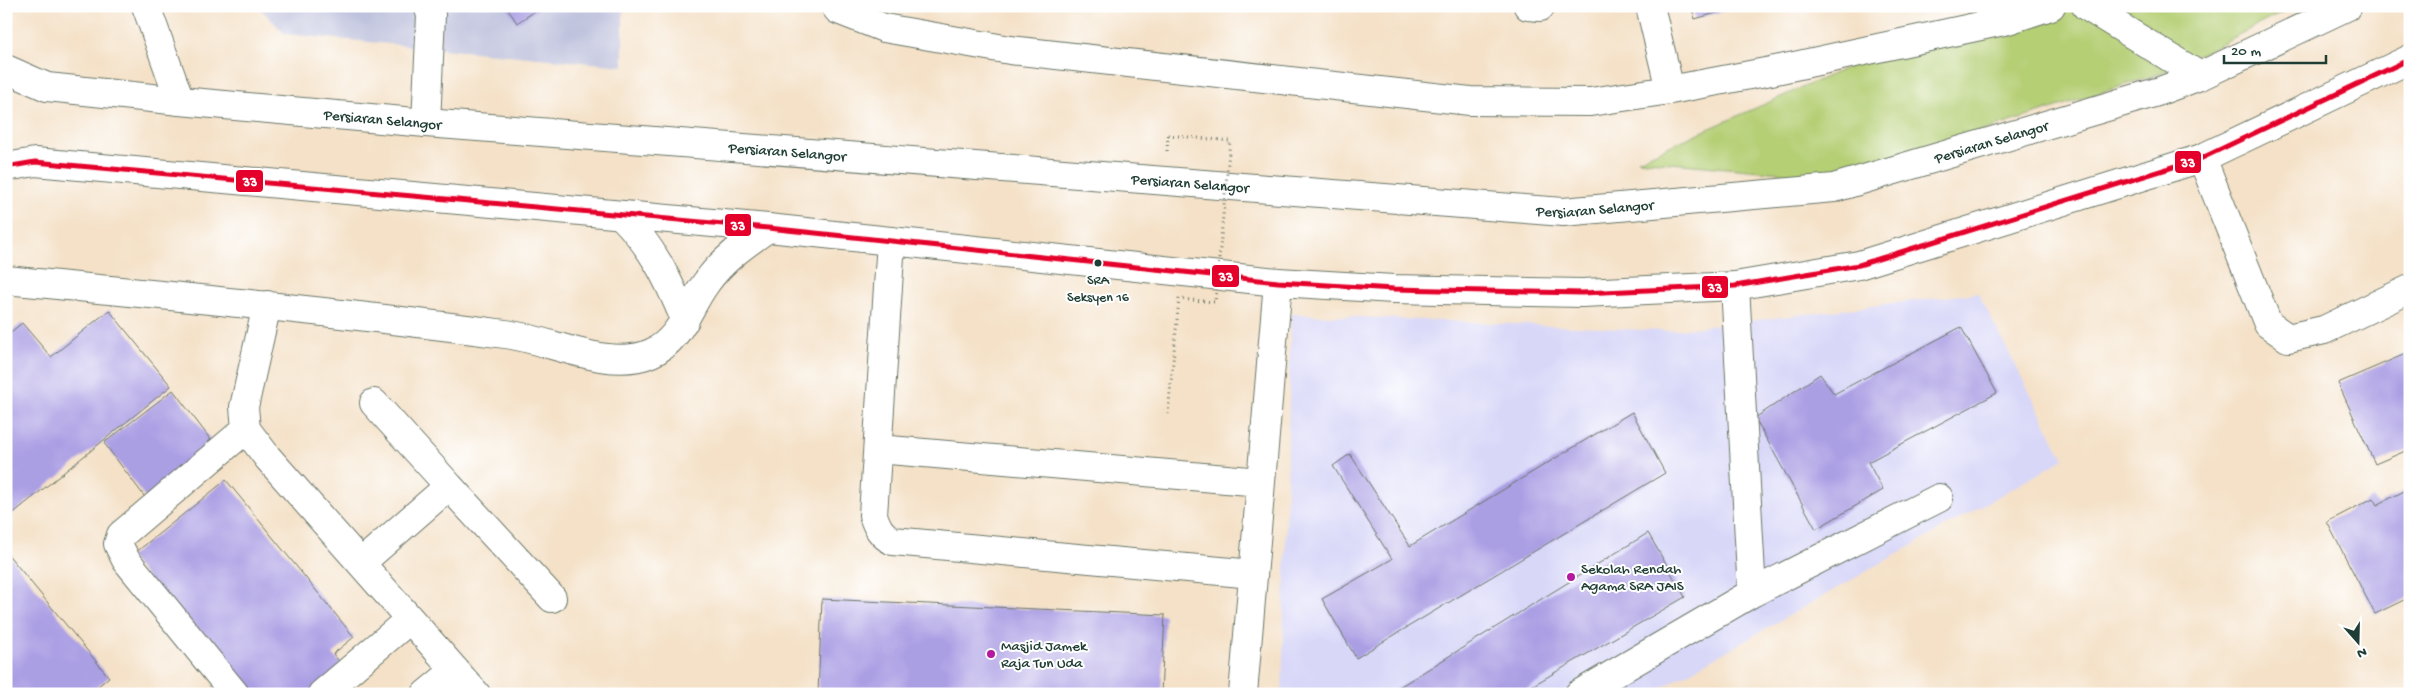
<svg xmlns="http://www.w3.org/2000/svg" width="2416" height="700" font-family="'Gochi Hand',sans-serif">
  <rect width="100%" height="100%" fill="#fff"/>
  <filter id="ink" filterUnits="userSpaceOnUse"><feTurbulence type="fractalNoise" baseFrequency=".02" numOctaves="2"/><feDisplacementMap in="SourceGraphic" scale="10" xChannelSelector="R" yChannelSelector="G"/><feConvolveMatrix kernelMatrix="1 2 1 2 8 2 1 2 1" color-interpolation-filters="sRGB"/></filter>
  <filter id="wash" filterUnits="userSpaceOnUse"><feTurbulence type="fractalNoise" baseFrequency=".0096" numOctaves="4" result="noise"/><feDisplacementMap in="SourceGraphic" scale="20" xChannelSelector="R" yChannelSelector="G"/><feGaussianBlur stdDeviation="1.12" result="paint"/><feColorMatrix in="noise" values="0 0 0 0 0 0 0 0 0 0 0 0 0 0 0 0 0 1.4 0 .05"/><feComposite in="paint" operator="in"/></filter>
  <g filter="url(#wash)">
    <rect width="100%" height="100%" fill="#f4e1c7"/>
    <!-- built -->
    <path fill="#d8d7f8" d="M1978,293L2064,459L1651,694H1282L1291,314L1668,331Z"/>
    <!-- industrial -->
    <path fill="#bfc2dd" d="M258,6H623V66L285,34Z"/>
    <!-- green -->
    <path fill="#b5cf75" stroke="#6a8654" d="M1987,6H2295L2165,72L1837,178L1638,160Z"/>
    <g id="blocks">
      <!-- building -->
      <path fill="#ab9fe4" d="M506,6H543L517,23Z
        M1691,6H1737V7L1695,19Z
        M109,310L171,386L6,519V336L22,323L51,357Z
        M1961,327L1997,393L1868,462L1883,490L1816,529L1755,418L1820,374L1834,394Z
        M2410,352V449L2375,464L2338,383Z
        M173,390L217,448L148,501L104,443Z
        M1632,412L1665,473L1356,658L1322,599L1392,559L1333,466L1350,454L1410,546Z
        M226,480L354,637L333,654L353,678L333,694H242L130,557Z
        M2410,488V597L2375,614L2327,522L2373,498L2377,505Z
        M1648,533L1685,597L1518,694H1388Z
        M6,552L109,677L89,694H32L30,691L26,694H6Z
        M822,599L1165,615L1161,694H818Z"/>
    </g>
  </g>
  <g filter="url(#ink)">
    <use href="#blocks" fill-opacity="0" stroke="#6a7667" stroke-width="1"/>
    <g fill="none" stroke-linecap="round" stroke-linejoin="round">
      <defs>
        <path id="minor" d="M146,6L180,101
          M835,6L838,10L884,28L1010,50L1470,101L1590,102L1670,90L1771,71L2008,20L2051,6
          M1528,6L1540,7
          M1650,6L1670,90
          M2086,6L2200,76
          M426,123L431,15L428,6
          M2202,158L2268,324L2288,338L2324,330L2410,289
          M621,215C653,247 668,279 685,320
          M891,241L873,515C877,527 881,535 893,541L1253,574
          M6,280C173,296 339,312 505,334C549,339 609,372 651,353C681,340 688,307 706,283C722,260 745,244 768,228
          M267,305L244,407L246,429L268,458L476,694
          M374,403L449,486
          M878,449L1261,482
          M361,563L449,486L552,598
          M1752,593L1939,498
          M235,694L126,560L118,544L121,535L246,429
          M322,694L410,619
          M426,694L455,670
          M1243,694L1278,282
          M1579,694L1752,593L1735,286"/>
        <g id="major">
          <path id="s1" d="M6,69L47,87L180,101L426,123L1563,212L1834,188L2157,92L2200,76L2348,6"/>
          <path d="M6,167L35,162L768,228L1278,282L1394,289L1582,293L1735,286L1859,265L2202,158L2410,59"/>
        </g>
      </defs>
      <!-- minor casing -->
      <use href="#minor" stroke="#6a7667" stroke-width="30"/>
      <!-- major casing -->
      <use href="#major" stroke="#6a7667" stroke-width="30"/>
      <!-- path -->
      <path stroke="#6a7667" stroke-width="3" stroke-dasharray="1 4" stroke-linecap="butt" d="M1167,151L1168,135"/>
      <!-- minor -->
      <use href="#minor" stroke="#fff" stroke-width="28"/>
      <!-- major -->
      <use href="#major" stroke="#fff" stroke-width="28"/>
      <!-- path-bridge -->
      <path stroke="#6a7667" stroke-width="3" stroke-dasharray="1 4" stroke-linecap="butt" d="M1168,135L1230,141L1215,302L1179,299L1168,414"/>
      <defs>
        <path id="bus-1" d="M6,167L35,162L768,228L1278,282L1394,289L1582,293L1735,286L1859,265L2202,158L2410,59"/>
      </defs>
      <!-- bus-1 casing -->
      <use href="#bus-1" stroke="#fff" stroke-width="9"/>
      <!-- bus-1 -->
      <use href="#bus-1" stroke="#e4002b" stroke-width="5"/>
    </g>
  </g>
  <!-- markers -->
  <circle fill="#1f3d34" stroke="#fff" stroke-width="2" cx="1098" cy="263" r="4.5"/>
  <g fill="#b5179e" stroke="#fff" stroke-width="2">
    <circle cx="1571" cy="577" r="5"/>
    <circle cx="991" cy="654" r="5"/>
  </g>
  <g text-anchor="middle" stroke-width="4" stroke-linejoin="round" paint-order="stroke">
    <!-- bus labels -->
    <g font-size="14" fill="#1f3d34" stroke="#fff">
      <text x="1098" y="284">SRA<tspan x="1098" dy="17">Seksyen 16</tspan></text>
    </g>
    <!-- street labels -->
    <g font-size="15" fill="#1f3d34" stroke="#fff">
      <text dy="5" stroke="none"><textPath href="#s1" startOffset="382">Persiaran Selangor</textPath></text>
      <text dy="5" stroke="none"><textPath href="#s1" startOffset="2002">Persiaran Selangor</textPath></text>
      <text dy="5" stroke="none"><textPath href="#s1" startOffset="788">Persiaran Selangor</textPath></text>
      <text dy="5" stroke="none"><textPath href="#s1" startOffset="1192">Persiaran Selangor</textPath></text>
      <text dy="5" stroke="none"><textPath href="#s1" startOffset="1598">Persiaran Selangor</textPath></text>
    </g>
    <!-- poi labels -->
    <g font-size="15" fill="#1f3d34" stroke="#fff" text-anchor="start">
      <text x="1581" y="573">Sekolah Rendah<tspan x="1581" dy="17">Agama SRA JAIS</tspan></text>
      <text x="1001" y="650">Masjid Jamek<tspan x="1001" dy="17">Raja Tun Uda</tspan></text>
    </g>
  </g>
  <g stroke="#fff" stroke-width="2">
    <rect x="2174" y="150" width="28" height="24" rx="5" fill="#e4002b"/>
    <rect x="235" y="169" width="29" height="24" rx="5" fill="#e4002b"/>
    <rect x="724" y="213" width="28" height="24" rx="5" fill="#e4002b"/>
    <rect x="1211" y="264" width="29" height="24" rx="5" fill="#e4002b"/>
    <rect x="1701" y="275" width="28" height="24" rx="5" fill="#e4002b"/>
  </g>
  <g font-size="14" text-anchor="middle" font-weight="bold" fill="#fff">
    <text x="2188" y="167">33</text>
    <text x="250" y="186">33</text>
    <text x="738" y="230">33</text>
    <text x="1226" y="281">33</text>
    <text x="1715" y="292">33</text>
  </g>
  <!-- margin -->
  <rect width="2416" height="700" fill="none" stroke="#fff" stroke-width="25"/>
  <!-- north arrow -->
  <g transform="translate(2358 642) rotate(160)" stroke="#ffffff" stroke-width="4" paint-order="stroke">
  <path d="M0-4L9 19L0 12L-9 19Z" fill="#1f3d34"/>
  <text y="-8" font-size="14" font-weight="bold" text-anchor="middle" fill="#1f3d34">N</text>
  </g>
  <!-- scale -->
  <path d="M2224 55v8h102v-8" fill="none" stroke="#1f3d34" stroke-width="2.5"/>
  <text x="2231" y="55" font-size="15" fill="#1f3d34" stroke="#ffffff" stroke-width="4" paint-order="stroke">20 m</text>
</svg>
